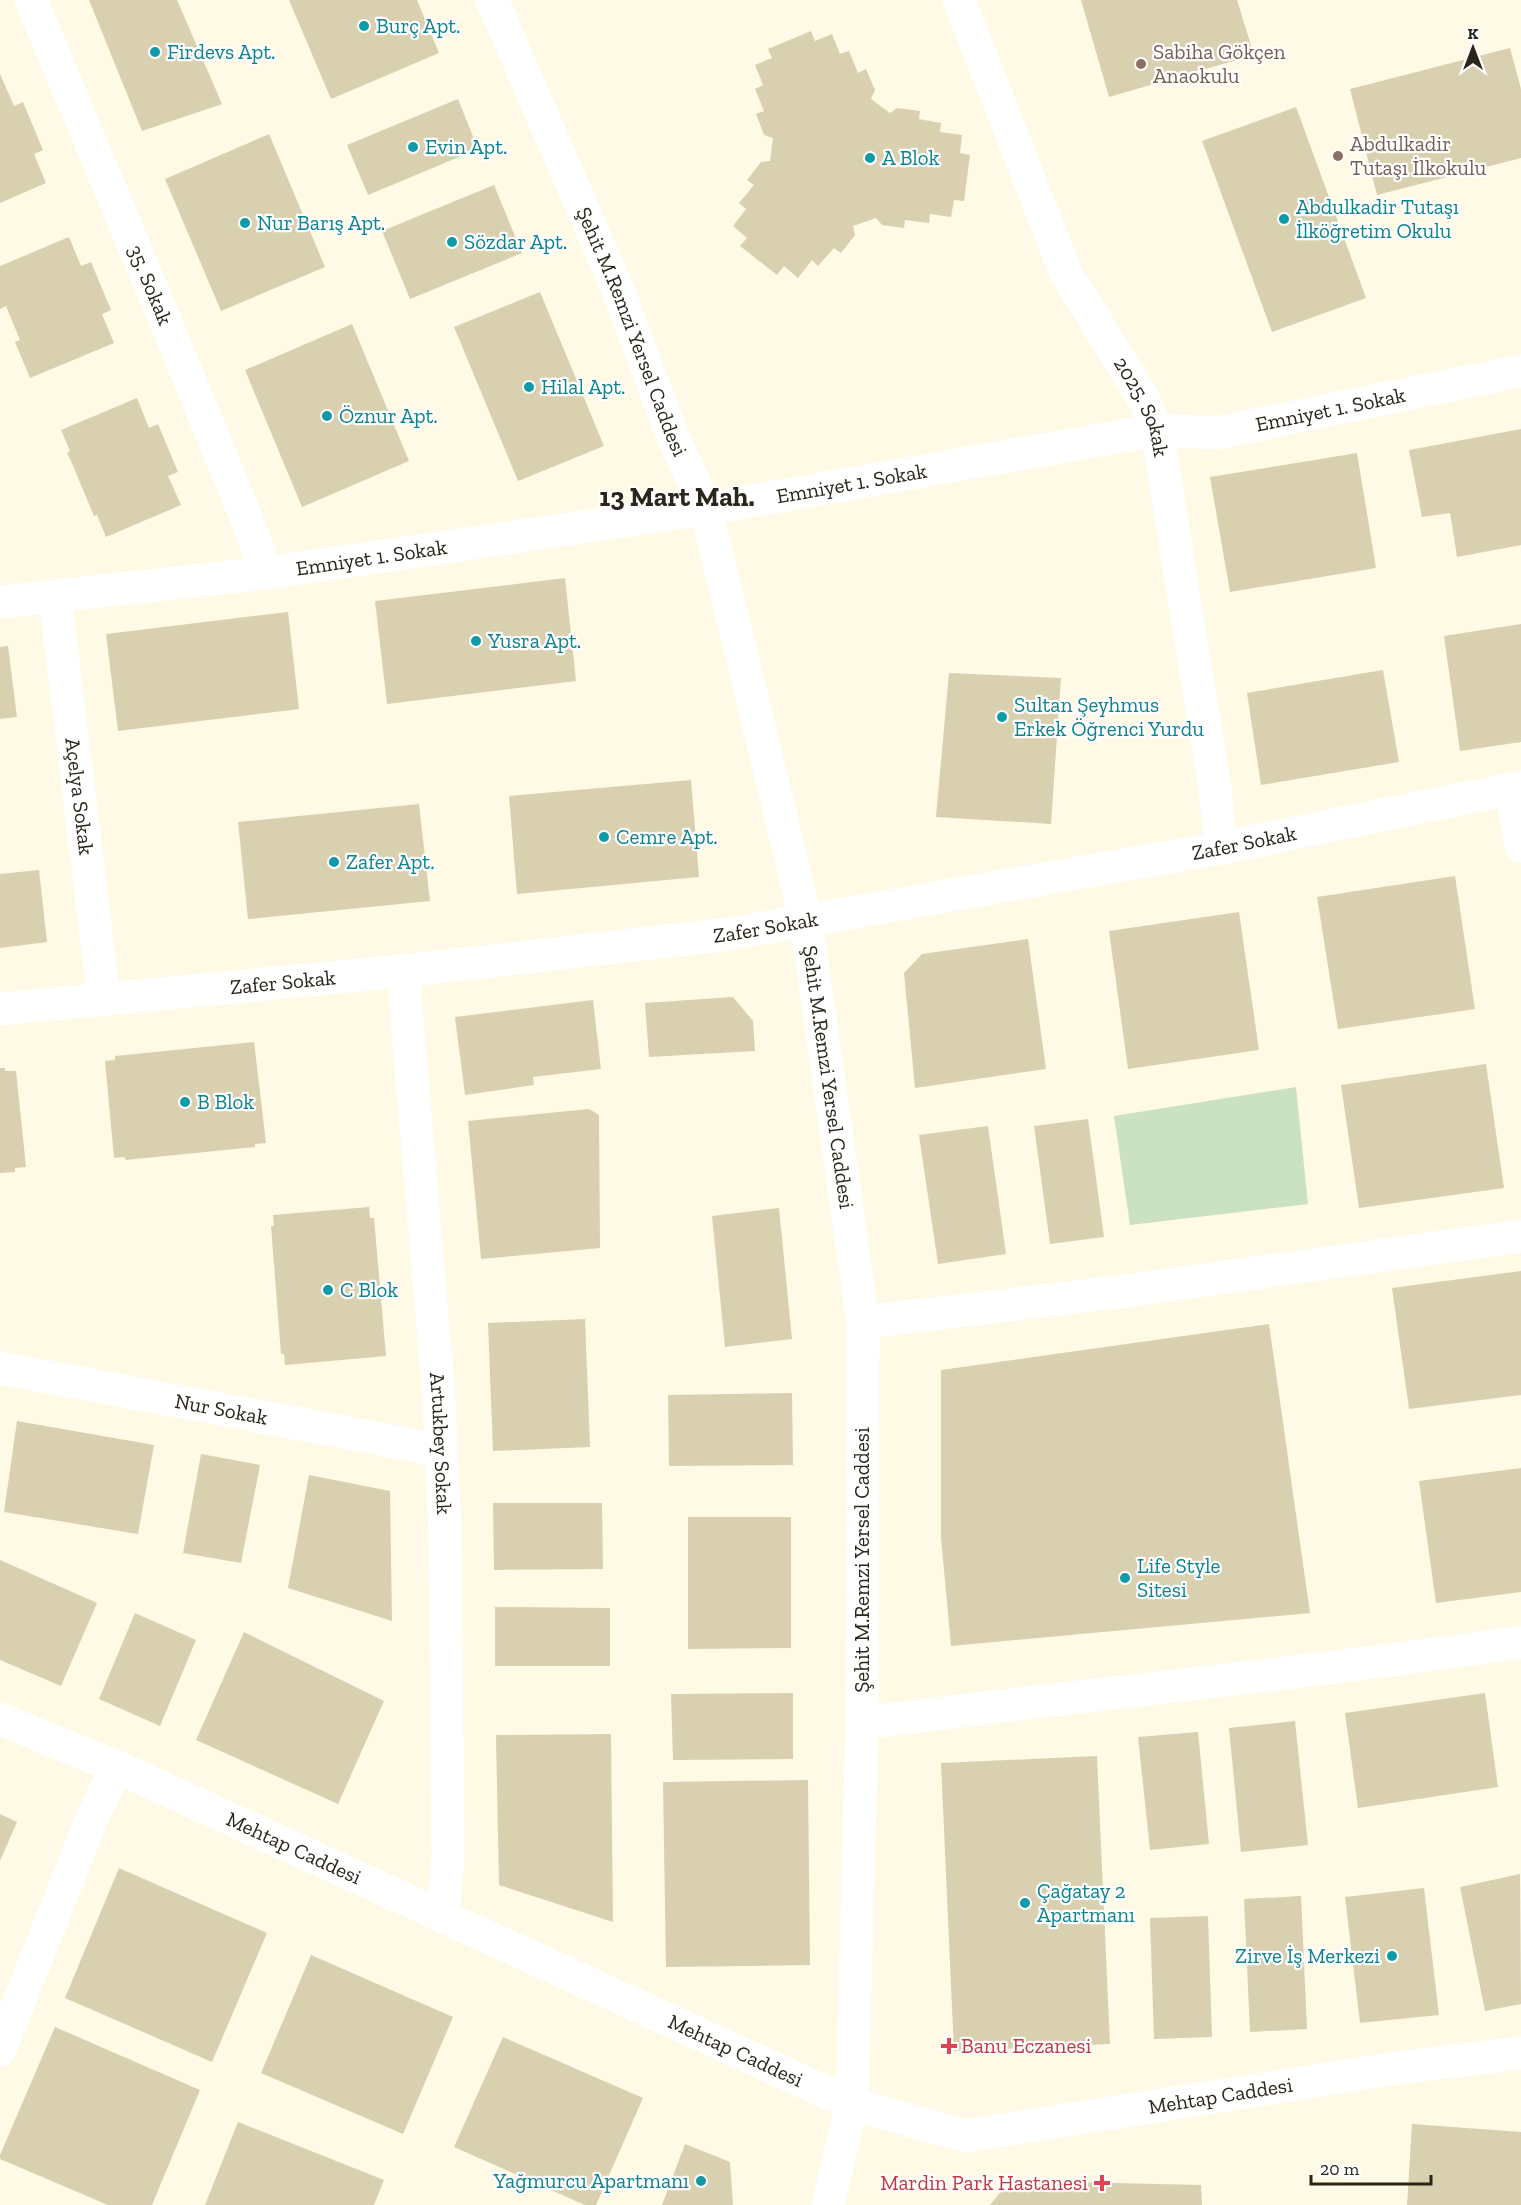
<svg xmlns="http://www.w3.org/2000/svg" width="1521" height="2205" font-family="'Zilla Slab',serif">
  <rect width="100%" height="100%" fill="#fffae5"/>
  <!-- green -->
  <path fill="#cbe1c3" d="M1296,1087L1308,1204L1130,1225L1114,1116Z"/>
  <!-- building -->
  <path fill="#d9d0af" d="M89,0H177L222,104L142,131Z
    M289,0H417L439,53L331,99Z
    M1081,0H1237L1254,55L1109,97Z
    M811,31L815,41L832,34L840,54L849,51L858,73L866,69L875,90L871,99L890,113L897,108L920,111L919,119L941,123L940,132L962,135L960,153L970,155L964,201L954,200L951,217L930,214L929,223L905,220L904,228L882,225L876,218L853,226L855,235L841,253L834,248L818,266L812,260L798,278L784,266L777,275L740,246L747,238L733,226L746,209L739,203L754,185L747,180L761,162L770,161L773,138L764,135L756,114L764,111L755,89L763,85L755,65L772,58L768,49Z
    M1510,48L1521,89V158L1377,195L1350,89Z
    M0,74L14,106L23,102L43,150L34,154L46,183L0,203Z
    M458,99L478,149L368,195L347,145Z
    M1296,107L1366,298L1272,332L1202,141Z
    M269,134L325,267L221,311L165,179Z
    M494,185L522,253L410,299L382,231Z
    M69,237L81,266L91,262L111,310L102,314L114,343L30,378L15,342L20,340L6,306L0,309V266Z
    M540,292L604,446L518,481L454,327Z
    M352,324L409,461L302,507L245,370Z
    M137,398L149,428L158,424L178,472L168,476L181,505L106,537L97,515L94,516L71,461L67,453L70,451L61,430Z
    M1521,429V545L1457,557L1450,513L1422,517L1409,450Z
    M1357,453L1376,568L1230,592L1210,477Z
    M565,578L576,681L387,704L375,601Z
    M288,612L299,709L118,731L106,634Z
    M1521,624V742L1460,751L1444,636Z
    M8,646L17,717L0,719V647Z
    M1383,670L1399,762L1261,785L1247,693Z
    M949,673L1061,678L1051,824L936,817Z
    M691,780L699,877L517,894L509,796Z
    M419,804L430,901L248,919L238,822Z
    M39,870L47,942L0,948V874Z
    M1455,876L1475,1009L1338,1029L1317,897Z
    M1239,912L1259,1050L1128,1069L1109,931Z
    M1028,939L1046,1069L915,1088L904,973L922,954Z
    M733,997L753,1021L755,1051L649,1057L645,1003Z
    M593,1000L601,1069L533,1077L534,1085L465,1095L455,1017Z
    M254,1042L266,1143L255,1144V1147L126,1160L124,1157L114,1158L105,1061L115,1060V1056Z
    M1486,1064L1504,1188L1359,1208L1341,1085Z
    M0,1068H5V1071H16L26,1167L15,1168V1172L0,1173Z
    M589,1109L599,1115L600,1248L481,1259L468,1121Z
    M1088,1119L1104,1237L1050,1244L1034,1126Z
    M988,1126L1006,1254L938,1264L919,1135Z
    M369,1207L370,1218H374L386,1356L285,1365L284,1354H281L271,1226H274L273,1215Z
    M779,1208L792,1339L725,1347L712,1216Z
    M1521,1271V1395L1409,1409L1392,1288Z
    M585,1319L590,1447L493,1451L488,1323Z
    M1269,1324L1310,1613L951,1646L941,1538V1370Z
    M792,1393L793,1465L669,1466L668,1395Z
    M17,1421L154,1445L138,1534L4,1512Z
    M201,1454L260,1465L241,1563L183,1553Z
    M1521,1468V1592L1436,1603L1419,1481Z
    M309,1475L390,1491L392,1621L288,1588Z
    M493,1503H602L603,1569L494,1570Z
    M688,1517H791V1648L688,1649Z
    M0,1560L97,1603L61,1686L0,1660Z
    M495,1607L610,1608V1666H495Z
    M135,1613L196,1640L160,1726L99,1699Z
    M244,1632L384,1701L338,1804L196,1740Z
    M793,1693V1759L673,1760L671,1694Z
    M1485,1693L1498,1787L1358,1808L1345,1713Z
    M1295,1721L1308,1845L1241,1852L1229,1728Z
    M1198,1732L1209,1844L1150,1850L1138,1737Z
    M611,1734L613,1922L499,1885L496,1735Z
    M1097,1756L1110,2044L954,2051L941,1763Z
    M808,1780L810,1965L666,1967L663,1782Z
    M0,1814L17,1822L0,1861Z
    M119,1868L267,1933L212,2062L65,1998Z
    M1520,1874L1521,2004L1485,2011L1460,1887Z
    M1424,1888L1439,2015L1360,2023L1345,1897Z
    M1301,1896L1307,2029L1250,2032L1244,1899Z
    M1208,1916L1212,2037L1154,2039L1150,1918Z
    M311,1955L453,2017L403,2134L261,2073Z
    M55,2027L200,2090L152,2205H108L0,2159V2155Z
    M503,2037L643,2098L596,2205H585L454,2147Z
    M238,2122L384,2180L374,2205H205Z
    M1412,2124L1521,2132V2205H1407Z
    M685,2144L730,2162L733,2205H662Z
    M1026,2181L1201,2185L1202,2205H990L1002,2190Z"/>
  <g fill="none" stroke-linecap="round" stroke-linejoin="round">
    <!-- minor -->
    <g stroke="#fff" stroke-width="33">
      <path id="s1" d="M31,0L157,301L246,517L267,573"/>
      <path id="s2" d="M492,0L618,290L673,437L706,509L806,920L863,1322L862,1723L852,2104L828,2205"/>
      <path id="s3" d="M959,0L1066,273L1143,398L1157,430L1216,796L1221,848"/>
      <path id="s4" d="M55,596L104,999"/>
      <path id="s5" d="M0,602L267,573L706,509L1157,430L1216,433L1521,371"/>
      <path d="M1512,789L1521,846"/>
      <path id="s6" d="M403,971L439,1399L445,1534L448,1855L443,1916"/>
      <path id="s7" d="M0,1009L403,971L729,934L1221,848L1521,787"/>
      <path d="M863,1322L1118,1292L1521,1236"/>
      <path id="s8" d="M0,1368L402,1443L441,1453"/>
      <path id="s9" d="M0,1719L117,1767L852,2104L965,2136L1404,2067L1521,2053"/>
      <path d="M862,1723C1082,1695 1302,1674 1521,1642"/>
      <path d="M0,2050L93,1816L117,1767"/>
    </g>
  </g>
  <!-- markers -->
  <g fill="#0f9aa8" stroke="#fff" stroke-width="2">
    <circle cx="364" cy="26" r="6"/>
    <circle cx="155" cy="52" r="6"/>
    <circle cx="413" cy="147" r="6"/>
    <circle cx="870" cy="158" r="6"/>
    <circle cx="1284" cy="219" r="6"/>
    <circle cx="245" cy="223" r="6"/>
    <circle cx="452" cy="242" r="6"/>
    <circle cx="529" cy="387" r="6"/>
    <circle cx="327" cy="416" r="6"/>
    <circle cx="476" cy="641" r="6"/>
    <circle cx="1002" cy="717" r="6"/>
    <circle cx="604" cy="837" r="6"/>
    <circle cx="334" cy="862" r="6"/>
    <circle cx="185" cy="1102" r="6"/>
    <circle cx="328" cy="1290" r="6"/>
    <circle cx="1125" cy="1578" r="6"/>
    <circle cx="1025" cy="1903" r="6"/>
    <circle cx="1392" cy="1956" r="6"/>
    <circle cx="701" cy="2181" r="6"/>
  </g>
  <g fill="#8d6e63" stroke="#fff" stroke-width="2">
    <circle cx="1141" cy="64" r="6"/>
    <circle cx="1338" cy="156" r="6"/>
  </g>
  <g fill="#e0444e" stroke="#fff" stroke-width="2">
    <path d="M946 2037h6v6h6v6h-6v6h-6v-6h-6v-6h6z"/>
    <path d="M1099 2174h6v6h6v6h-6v6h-6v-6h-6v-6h6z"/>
  </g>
  <g text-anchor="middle" stroke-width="4.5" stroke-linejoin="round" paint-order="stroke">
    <!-- culture labels -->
    <g font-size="21" fill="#0d838f" stroke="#fff" text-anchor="start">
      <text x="376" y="33">Burç Apt.</text>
      <text x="167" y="59">Firdevs Apt.</text>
      <text x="425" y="154">Evin Apt.</text>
      <text x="882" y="165">A Blok</text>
      <text x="1296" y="214">Abdulkadir Tutaşı<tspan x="1296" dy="24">İlköğretim Okulu</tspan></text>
      <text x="257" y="230">Nur Barış Apt.</text>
      <text x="464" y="249">Sözdar Apt.</text>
      <text x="541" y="394">Hilal Apt.</text>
      <text x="339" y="423">Öznur Apt.</text>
      <text x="488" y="648">Yusra Apt.</text>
      <text x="1014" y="712">Sultan Şeyhmus<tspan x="1014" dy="24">Erkek Öğrenci Yurdu</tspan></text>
      <text x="616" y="844">Cemre Apt.</text>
      <text x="346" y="869">Zafer Apt.</text>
      <text x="197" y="1109">B Blok</text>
      <text x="340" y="1297">C Blok</text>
      <text x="1137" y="1573">Life Style<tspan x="1137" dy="24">Sitesi</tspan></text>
      <text x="1037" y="1898">Çağatay 2<tspan x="1037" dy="24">Apartmanı</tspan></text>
      <text x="1380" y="1963" text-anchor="end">Zirve İş Merkezi</text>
      <text x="689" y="2188" text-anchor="end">Yağmurcu Apartmanı</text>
    </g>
    <!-- education labels -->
    <g font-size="21" fill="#785e54" stroke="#fff" text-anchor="start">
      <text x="1153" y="59">Sabiha Gökçen<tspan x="1153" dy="24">Anaokulu</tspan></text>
      <text x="1350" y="151">Abdulkadir<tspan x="1350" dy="24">Tutaşı İlkokulu</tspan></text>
    </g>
    <!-- street labels -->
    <g font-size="21" fill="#2a261a" stroke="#fff">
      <text dy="7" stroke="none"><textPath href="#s1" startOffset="309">35. Sokak</textPath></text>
      <text dy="7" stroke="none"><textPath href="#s2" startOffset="360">Şehit M.Remzi Yersel Caddesi</textPath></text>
      <text dy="7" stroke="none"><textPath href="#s3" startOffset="448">2025. Sokak</textPath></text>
      <text dy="7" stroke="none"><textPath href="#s5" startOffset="1346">Emniyet 1. Sokak</textPath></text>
      <text dy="7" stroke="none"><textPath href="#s5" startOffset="860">Emniyet 1. Sokak</textPath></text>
      <text dy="7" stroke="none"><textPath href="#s5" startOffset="374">Emniyet 1. Sokak</textPath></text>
      <text dy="7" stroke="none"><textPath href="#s4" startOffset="202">Açelya Sokak</textPath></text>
      <text dy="7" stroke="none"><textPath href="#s7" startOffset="1256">Zafer Sokak</textPath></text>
      <text dy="7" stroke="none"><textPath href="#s7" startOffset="770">Zafer Sokak</textPath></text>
      <text dy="7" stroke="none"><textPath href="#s7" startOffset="284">Zafer Sokak</textPath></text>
      <text dy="7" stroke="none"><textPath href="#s2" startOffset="1134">Şehit M.Remzi Yersel Caddesi</textPath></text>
      <text dy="7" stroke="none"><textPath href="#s8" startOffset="225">Nur Sokak</textPath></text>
      <text dy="7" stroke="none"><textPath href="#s6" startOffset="474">Artukbey Sokak</textPath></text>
      <text transform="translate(862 1560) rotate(-90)" y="7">Şehit M.Remzi Yersel Caddesi</text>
      <text dy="7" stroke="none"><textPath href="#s9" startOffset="321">Mehtap Caddesi</textPath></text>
      <text dy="7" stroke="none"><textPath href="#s9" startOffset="807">Mehtap Caddesi</textPath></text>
      <text dy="7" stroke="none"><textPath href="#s9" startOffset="1311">Mehtap Caddesi</textPath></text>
    </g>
    <!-- health labels -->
    <g font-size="21" fill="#be3a42" stroke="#fff" text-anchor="start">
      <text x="961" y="2053">Banu Eczanesi</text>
      <text x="1088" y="2190" text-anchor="end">Mardin Park Hastanesi</text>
    </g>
    <!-- district labels -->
    <g font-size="27" font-weight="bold" fill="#2a261a" stroke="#fff">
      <text x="677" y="506">13 Mart Mah.</text>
    </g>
  </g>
  <!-- north arrow -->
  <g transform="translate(1473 48)" stroke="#ffffff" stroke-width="4.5" paint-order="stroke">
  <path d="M0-4.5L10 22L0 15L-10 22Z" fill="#2a261a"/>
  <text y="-9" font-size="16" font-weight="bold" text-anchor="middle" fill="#2a261a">K</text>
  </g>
  <!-- scale -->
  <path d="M1311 2175v9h120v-9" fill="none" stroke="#2a261a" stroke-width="3"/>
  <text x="1320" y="2175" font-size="18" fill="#2a261a" stroke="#ffffff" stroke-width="4.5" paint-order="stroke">20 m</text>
</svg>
